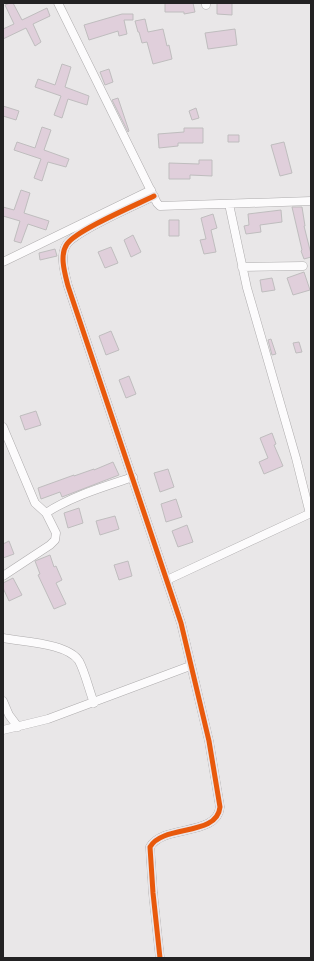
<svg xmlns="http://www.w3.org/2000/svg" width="314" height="961" font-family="'Exo 2',sans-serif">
  <rect width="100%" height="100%" fill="#e9e7e8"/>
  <!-- building -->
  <path fill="#e0cfdb" stroke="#bfbdbe" d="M10,3H13L22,20L47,8L50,16L33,24L41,42L35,46L26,28L3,39V29L14,24L5,5Z
    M165,3H193L195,12L184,14V12H165Z
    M217,3H232V15L217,14Z
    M122,14H133V20H124L127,34L119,36L118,31L89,40L84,25Z
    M145,19L148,32L163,29L167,46L169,45L172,59L153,64L147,42L142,43L139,32H138L135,21Z
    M235,29L237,45L208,49L205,33Z
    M62,64L71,67L65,87L89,96L87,105L68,99L62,118L54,115L61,96L35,87L38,79L55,85Z
    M109,69L113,82L105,85L100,72Z
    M118,98L129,131L128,132L112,100Z
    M3,106L19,111L16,120L3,116Z
    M196,108L199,118L192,120L189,111Z
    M42,127L51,130L44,150L69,159L66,167L48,162L42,181L34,178L41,159L14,150L17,142L35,148Z
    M184,128H203V143H178V146L159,148L158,134L184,132Z
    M228,135H239V142H228Z
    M284,142L292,173L280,176L271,145Z
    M199,160H212V176L190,175V179H169V163L199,164Z
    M21,190L30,193L24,213L49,221L46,230L28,224L21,243L14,241L20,221L3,216V207L14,210Z
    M292,207H302L305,226H304L311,254V257L304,259L301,251L302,250Z
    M281,210L282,222L260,225L261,232L246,234L244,226L249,225L248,214Z
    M213,214L217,228L211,230L216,252L204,254L200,240L206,239L201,218Z
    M169,220H179V236H169Z
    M133,235L141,252L131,257L124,240Z
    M111,247L118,263L105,268L98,252Z
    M55,249L57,256L40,260L39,253Z
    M304,272L310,290L293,295L287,278Z
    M272,278L275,290L262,292L260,280Z
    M111,331L119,350L106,355L99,336Z
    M271,339L276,354L272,355L268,340Z
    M299,342L302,352L296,353L293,343Z
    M129,376L136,394L126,398L119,380Z
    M36,411L41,425L25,430L20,416Z
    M272,433L276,444L274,445L283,466L264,474L259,462L268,458L260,438Z
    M113,462L119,475L62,497L60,492L41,499L38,488L74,475V476L94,469V470Z
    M168,469L174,487L160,492L154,473Z
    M176,499L182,517L166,522L161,504Z
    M79,508L83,523L68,528L64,513Z
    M115,516L119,529L100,535L96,521Z
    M187,525L193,542L178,547L172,531Z
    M9,541L14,554L3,558V544Z
    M50,555L54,567L56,566L62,580L56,583L66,604L54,609L38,575L40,574L35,561Z
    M128,561L132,576L119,580L114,565Z
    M13,578L22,595L9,601L3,588V583Z"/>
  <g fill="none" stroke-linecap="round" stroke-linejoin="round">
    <defs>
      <path id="minor" d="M58,3L157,203L160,206L311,201
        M206,3V5
        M154,196C136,205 77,230 67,244C59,255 65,274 68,286L181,623L209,741L220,807C217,837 163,824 150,847L153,893L160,958
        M229,204L247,288L296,458L310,514
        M3,262L151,190
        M242,267L303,266
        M3,427L35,503L46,513
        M3,576L50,545L55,540L56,533L46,513C72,496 103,487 133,477
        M167,580L311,513
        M3,638C23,642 68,643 79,661C85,672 89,690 94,703
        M3,701L9,715L18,727
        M3,730L48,719L190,666"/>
    </defs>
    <!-- minor casing -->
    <use href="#minor" stroke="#aeacad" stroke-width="9"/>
    <!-- minor -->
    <use href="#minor" stroke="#fcfbfc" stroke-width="8"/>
    <defs>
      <path id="cycleway" d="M154,196C136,205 77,230 67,244C59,255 65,274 68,286L181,623L209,741L220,807C217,837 163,824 150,847L153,893L160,958"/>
    </defs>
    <!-- cycleway casing -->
    <use href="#cycleway" stroke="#eae6e9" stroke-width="8"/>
    <!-- cycleway -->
    <use href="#cycleway" stroke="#e8590c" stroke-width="5"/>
  </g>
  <!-- border -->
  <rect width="314" height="961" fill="none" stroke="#232223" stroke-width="8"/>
</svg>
